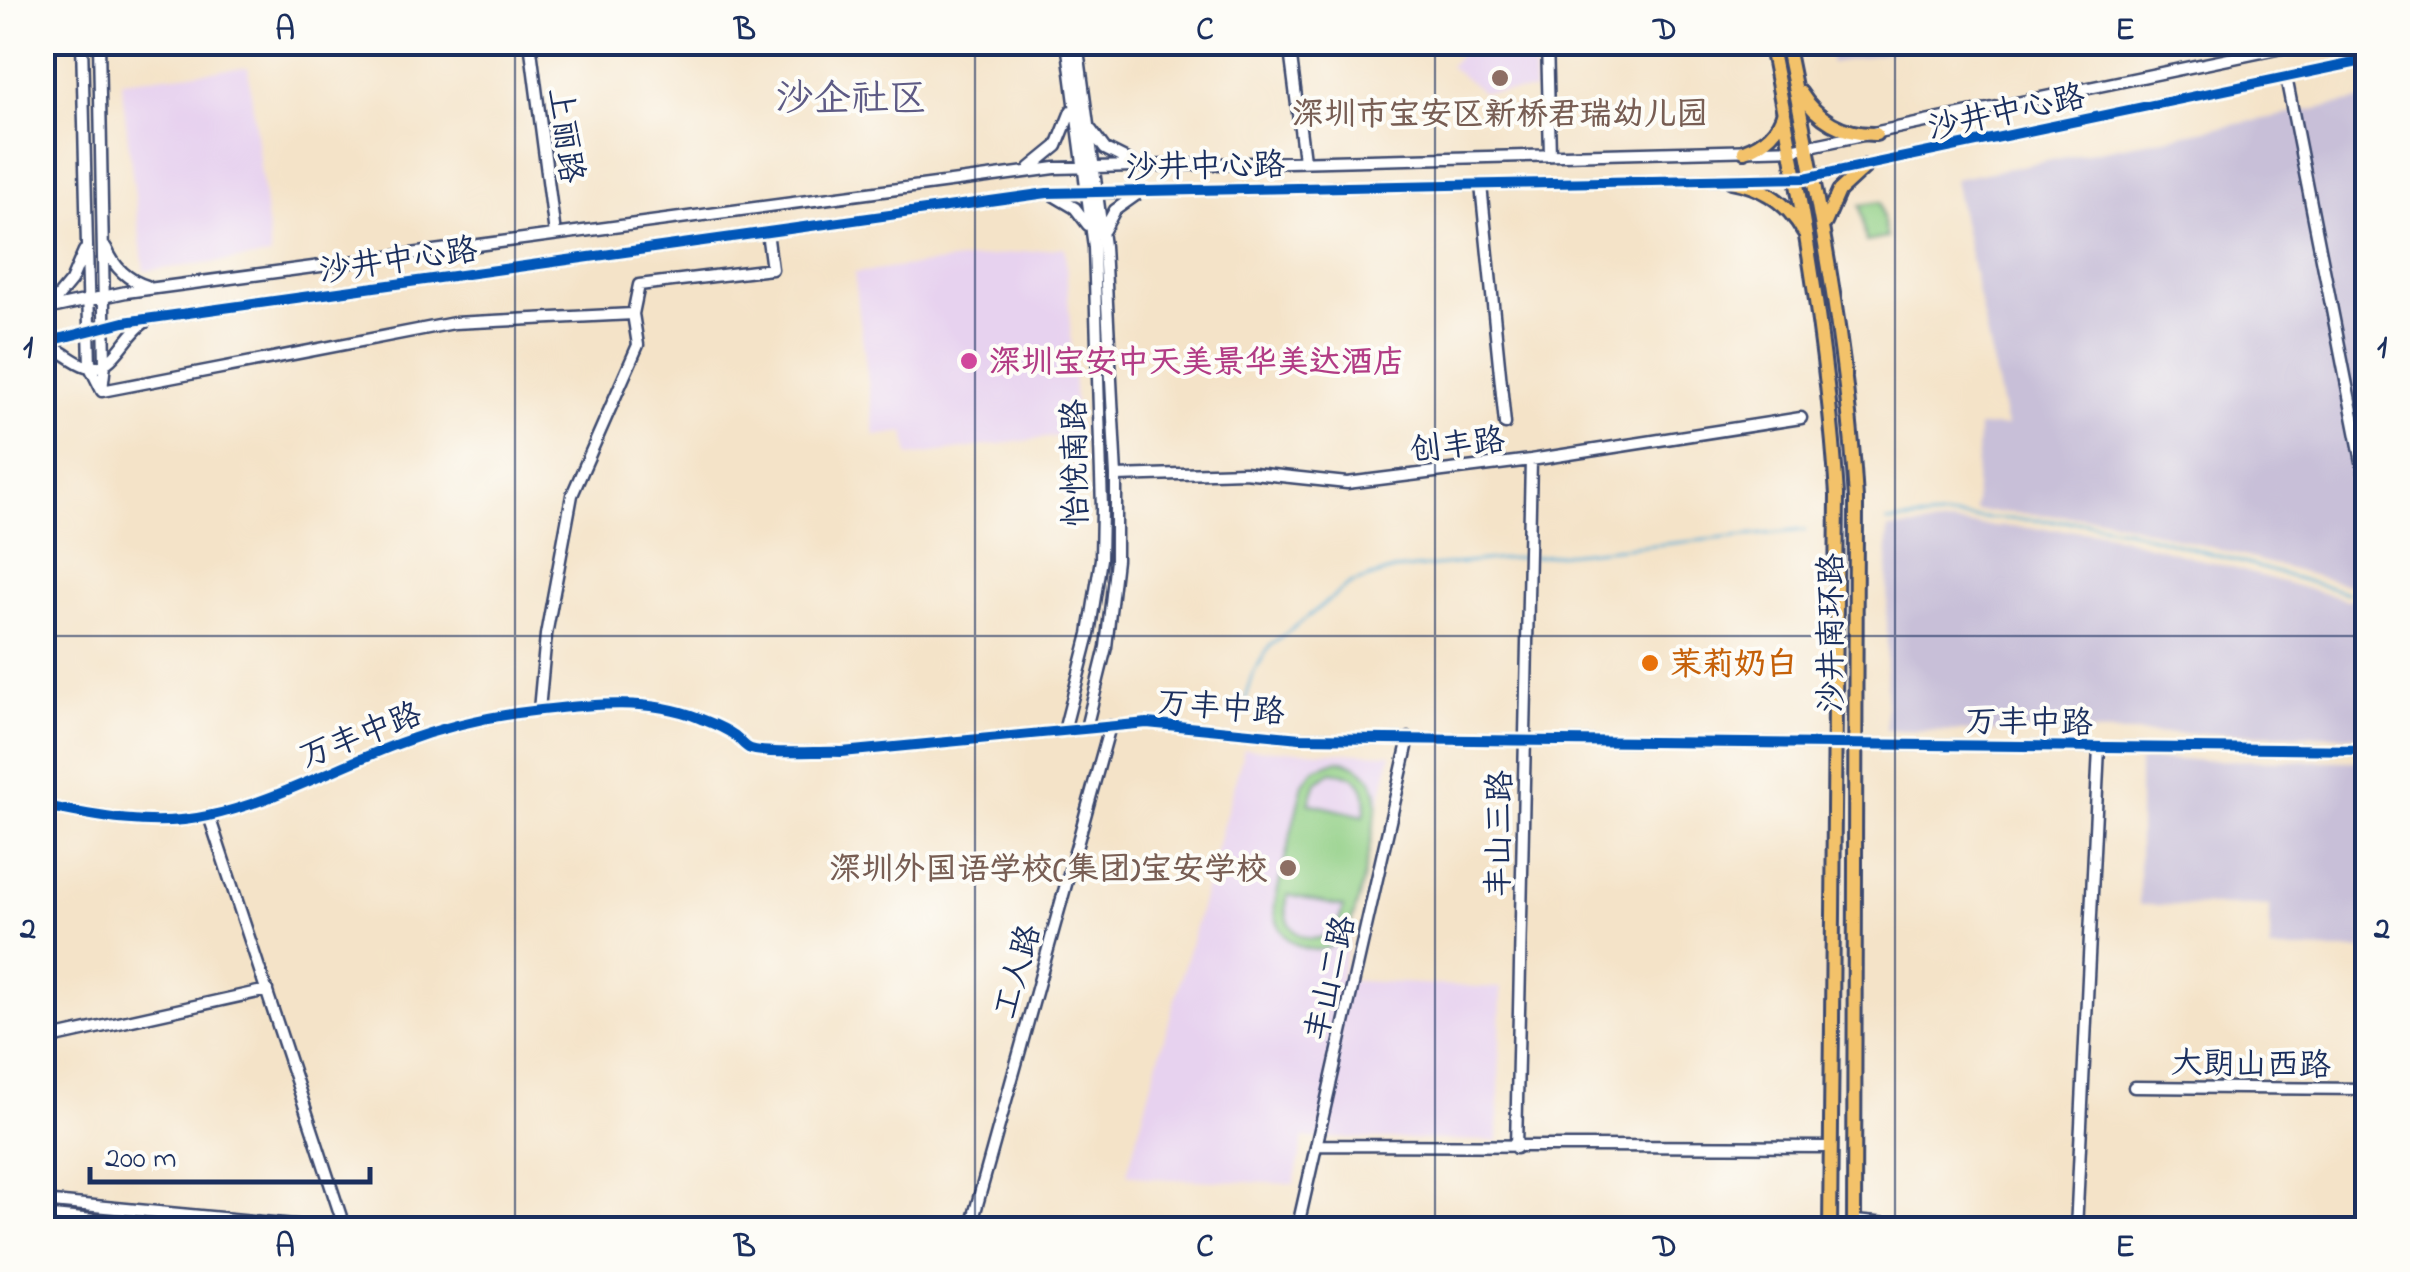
<svg xmlns="http://www.w3.org/2000/svg" width="2410" height="1272" font-family="'Indie Flower','LXGW WenKai TC',sans-serif">
  <rect width="100%" height="100%" fill="#fdfcf7"/>
  <filter id="ink" filterUnits="userSpaceOnUse"><feTurbulence type="fractalNoise" baseFrequency=".01" numOctaves="2"/><feDisplacementMap in="SourceGraphic" scale="20" xChannelSelector="R" yChannelSelector="G"/><feConvolveMatrix kernelMatrix="1 2 1 2 8 2 1 2 1" color-interpolation-filters="sRGB"/></filter>
  <filter id="wash" filterUnits="userSpaceOnUse"><feTurbulence type="fractalNoise" baseFrequency=".0048" numOctaves="4" result="noise"/><feDisplacementMap in="SourceGraphic" scale="40" xChannelSelector="R" yChannelSelector="G"/><feGaussianBlur stdDeviation="2.25" result="paint"/><feColorMatrix in="noise" values="0 0 0 0 0 0 0 0 0 0 0 0 0 0 0 0 0 1.4 0 .05"/><feComposite in="paint" operator="in"/></filter>
  <g filter="url(#wash)">
    <rect width="100%" height="100%" fill="#f4e3c8"/>
    <!-- built -->
    <path fill="#e7d2ef" d="M1469,43H1533L1534,91L1482,92L1450,66Z
      M248,67L271,256L144,271L121,81Z
      M1065,247L1077,434L909,456L905,432L875,436L854,273Z
      M1244,749L1391,754L1340,980L1501,988L1498,1141L1304,1138L1294,1184L1146,1178L1127,1173Z"/>
    <!-- industrial -->
    <path fill="#c8bfd8" d="M1827,42H1940V43L1831,63Z
      M2367,99V577L2348,585L2104,518L1975,511L1978,427H2006L1954,179Z
      M1954,524L2102,532L2348,600L2367,592V736L1886,730L1888,529Z
      M2139,760L2362,761V950H2270V906L2139,905Z"/>
    <!-- green -->
    <path fill="#91cf85" stroke="#567f72" stroke-width="2.5" fill-rule="evenodd" d="M42,43H48L50,187L43,188Z
      M1880,202L1887,238L1866,242L1860,205Z
      M1338,760C1365,764 1380,782 1377,809C1371,837 1360,910 1347,931C1323,970 1270,943 1275,902L1303,783L1314,769ZM1332,772C1360,772 1370,790 1364,816L1309,803L1316,782ZM1288,895L1343,907C1335,956 1276,945 1288,895Z"/>
    <g fill="none" stroke-linecap="round" stroke-linejoin="round">
      <!-- stream -->
      <path stroke="#5baed6" stroke-width="2.5" d="M1887,522L1954,517L2086,522L2128,530L2348,593
        M1533,557L1805,530
        M1240,718L1254,672L1270,646L1350,584L1393,570L1525,557"/>
    </g>
  </g>
  <g filter="url(#ink)">
    <g fill="none" stroke-linecap="round" stroke-linejoin="round">
      <defs>
        <path id="minor" d="M82,42L90,367L102,391
          M99,42L105,364L102,390
          M530,42L555,234
          M1077,42L1104,246L1116,476V560L1106,647L1086,728
          M1289,42L1304,160
          M1547,42L1550,155
          M2286,77L2368,492
          M1091,130L1105,149L1131,162
          M1030,168L1057,146L1071,111
          M1481,185L1505,424
          M1053,195L1075,208L1088,225
          M1104,230L1115,210L1139,193
          M106,248C114,267 127,280 147,286
          M52,304L71,281L84,251
          M42,310L126,292L1055,168L1796,149L2310,42
          M42,343L124,322L1047,193L1805,178L2368,60
          M43,345C62,348 70,361 86,366C113,374 124,335 145,322
          M102,391L454,323L633,314
          M1116,476L1244,472L1347,483L1531,460L1801,418
          M539,710L546,635L572,495L638,345L633,314L639,285L772,269L767,232
          M1064,731L1089,634L1101,559L1102,509L1094,247L1067,42
          M42,805C95,817 155,828 208,816C271,803 340,765 400,743C445,726 494,715 541,710C593,704 650,698 699,718C711,723 723,727 734,735C740,739 744,747 751,749C771,755 819,751 842,752L1147,723L1300,738L2368,750
          M209,816L345,1229
          M42,1040L267,990
          M2134,1087L2368,1089
          M1316,1145L1831,1147
          M1516,1148L1531,460
          M42,1201L347,1230
          M42,1215L197,1230
          M1854,1221L1956,1230
          M970,1230L1110,726
          M1297,1230L1409,738
          M2076,1230L2099,747"/>
        <path id="major" d="M1770,42C1800,192 1827,342 1837,495L1830,1230
          M1786,42C1817,194 1847,345 1856,499L1854,1230
          M1800,92C1817,119 1843,135 1876,134
          M1744,151C1763,144 1779,132 1784,111
          M1731,181C1764,187 1788,203 1804,232
          M1825,223L1839,191L1866,166"/>
      </defs>
      <!-- minor casing -->
      <use href="#minor" stroke="#3c4a6e" stroke-width="15"/>
      <!-- major casing -->
      <use href="#major" stroke="#3c4a6e" stroke-width="18"/>
      <!-- minor -->
      <use href="#minor" stroke="#fff" stroke-width="10"/>
      <!-- major -->
      <use href="#major" stroke="#f3c26a" stroke-width="12"/>
      <defs>
        <path id="cycleway" d="M42,343L124,322L1047,193L1805,178L2368,60
          M42,805C95,817 155,828 208,816C271,803 340,765 400,743C445,726 494,715 541,710C593,704 650,698 699,718C711,723 723,727 734,735C740,739 744,747 751,749C771,755 819,751 842,752L1147,723L1300,738L2368,750"/>
      </defs>
      <!-- cycleway casing -->
      <use href="#cycleway" stroke="#fdfcf7" stroke-width="16"/>
      <!-- cycleway -->
      <use href="#cycleway" stroke="#0057b8" stroke-width="10"/>
    </g>
  </g>
  <!-- grid -->
  <path fill="none" stroke="#1b2f5e" stroke-width="2.5" stroke-opacity="0.55" d="M515,42V1230M975,42V1230M1435,42V1230M1895,42V1230M42,636H2368"/>
  <!-- markers -->
  <g fill="#8d6e63" stroke="#fdfcf7" stroke-width="4">
    <circle cx="1500" cy="78" r="10"/>
    <circle cx="1288" cy="868" r="10"/>
  </g>
  <circle fill="#d1479c" stroke="#fdfcf7" stroke-width="4" cx="969" cy="361" r="10"/>
  <circle fill="#e8710a" stroke="#fdfcf7" stroke-width="4" cx="1650" cy="663" r="10"/>
  <g text-anchor="middle" stroke-width="8" stroke-linejoin="round" paint-order="stroke">
    <!-- street labels -->
    <g font-size="32" fill="#1b2f5e" stroke="#fdfcf7">
      <text transform="translate(2006 111) rotate(-12)" y="11">沙井中心路</text>
      <text transform="translate(567 135) rotate(82)" y="11">上丽路</text>
      <text transform="translate(1205 165) rotate(-1)" y="11">沙井中心路</text>
      <text transform="translate(398 259) rotate(-8)" y="11">沙井中心路</text>
      <text transform="translate(1457 444) rotate(-7)" y="11">创丰路</text>
      <text transform="translate(1074 463) rotate(-91)" y="11">怡悦南路</text>
      <text transform="translate(1830 633) rotate(-90)" y="11">沙井南环路</text>
      <text transform="translate(1221 706) rotate(5)" y="11">万丰中路</text>
      <text transform="translate(2029 721) rotate(1)" y="11">万丰中路</text>
      <text transform="translate(360 734) rotate(-21)" y="11">万丰中路</text>
      <text transform="translate(1498 834) rotate(-89)" y="11">丰山三路</text>
      <text transform="translate(1016 971) rotate(-74)" y="11">工人路</text>
      <text transform="translate(1329 978) rotate(-77)" y="11">丰山二路</text>
      <text transform="translate(2251 1063) rotate(1)" y="11">大朗山西路</text>
    </g>
    <!-- education labels -->
    <g font-size="32" font-weight="bold" fill="#785e54" stroke="#fdfcf7">
      <text x="1500" y="124">深圳市宝安区新桥君瑞幼儿园</text>
      <text x="1268" y="879" text-anchor="end">深圳外国语学校(集团)宝安学校</text>
    </g>
    <!-- hotel labels -->
    <g font-size="32" font-weight="bold" fill="#b23c85" stroke="#fdfcf7" text-anchor="start">
      <text x="989" y="372">深圳宝安中天美景华美达酒店</text>
    </g>
    <!-- food labels -->
    <g font-size="32" font-weight="bold" fill="#c56008" stroke="#fdfcf7" text-anchor="start">
      <text x="1670" y="674">茉莉奶白</text>
    </g>
    <!-- quarter labels -->
    <g font-size="38" fill="#5e5b85" stroke="#fdfcf7">
      <text x="851" y="110">沙企社区</text>
    </g>
  </g>
  <!-- margin -->
  <rect width="2410" height="1272" fill="none" stroke="#fdfcf7" stroke-width="110"/>
  <!-- scale -->
  <path d="M90 1167v15h280v-15" fill="none" stroke="#1b2f5e" stroke-width="5"/>
  <text x="105" y="1167" font-size="30" fill="#1b2f5e" stroke="#fdfcf7" stroke-width="8" paint-order="stroke">200 m</text>
  <rect x="55" y="55" width="2300" height="1162" fill="none" stroke="#1b2f5e" stroke-width="4"/>
  <g font-size="32" text-anchor="middle" font-weight="bold" fill="#1b2f5e">
    <text x="285" y="39">A</text>
    <text x="745" y="39">B</text>
    <text x="1205" y="39">C</text>
    <text x="1665" y="39">D</text>
    <text x="2125" y="39">E</text>
    <text x="28" y="357">1</text>
    <text x="2382" y="357">1</text>
    <text x="28" y="938">2</text>
    <text x="2382" y="938">2</text>
    <text x="285" y="1256">A</text>
    <text x="745" y="1256">B</text>
    <text x="1205" y="1256">C</text>
    <text x="1665" y="1256">D</text>
    <text x="2125" y="1256">E</text>
  </g>
</svg>
